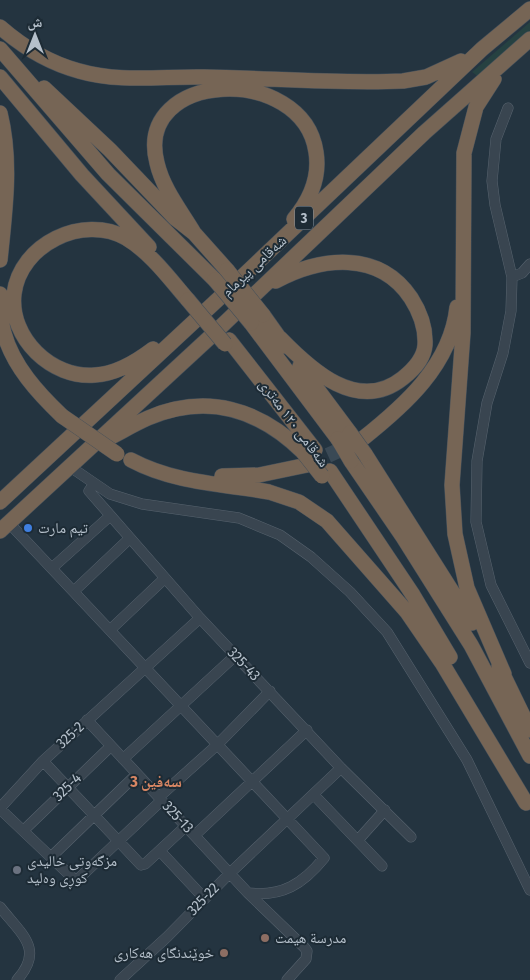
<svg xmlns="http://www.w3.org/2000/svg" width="530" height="980" font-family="'Fira Sans Condensed','Noto Naskh Arabic',sans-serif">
  <rect width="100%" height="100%" fill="#243440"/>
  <!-- green -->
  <path fill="#264141" d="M530,22V34L480,78L472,72Z"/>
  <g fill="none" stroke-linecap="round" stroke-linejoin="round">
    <!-- highway-tunnel -->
    <path stroke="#3a4955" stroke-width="15" stroke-dasharray="15 8" stroke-linecap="butt" d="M307,465L355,443"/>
    <defs>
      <path id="minor" d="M508,108L496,139L492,181L495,205L512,277L511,311L503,353L487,403L477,461L476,522L491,585L530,663
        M512,277L522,273L530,264
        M69,466L110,494L142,504L239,518L280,535L311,557L350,592L387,632L467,760L530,890
        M94,484L89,491L200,618L341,768L411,837
        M9,523L324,858C303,884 282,897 248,893
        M52,568L110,516
        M74,591L129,539
        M110,630L164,579
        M87,720L248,893L304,947L307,951L306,959L287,980
        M123,759L236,655
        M43,761L141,865L145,864L186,826
        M314,795L382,866
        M159,797L217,745L270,691
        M0,808L43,761L200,618
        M0,809L76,881L162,800
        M24,830L111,746
        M195,835L307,730
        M358,840L385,810
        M160,851L204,898
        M52,856L137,774
        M0,907C21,934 45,949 17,980
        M120,980L167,937L230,873L341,768"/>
      <path id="highway" d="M0,27C23,47 49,63 79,71C120,83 163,76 204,77C270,78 337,84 403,81L426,77L461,61
        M0,49L108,174L215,280
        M0,77L82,175L149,247
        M494,79L476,107L464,153L463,333L452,485L455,534L467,588L504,674
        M44,88L110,150L175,218L194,233L227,270
        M0,113C12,161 5,211 0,260
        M194,233C181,211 163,189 157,163C133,70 303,63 316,152C320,177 310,200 294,219
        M276,281C321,257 379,250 411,298C420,312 426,328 425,345C424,359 413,370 403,378C358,414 311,370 280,338
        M0,294C1,307 0,321 4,333C13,366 38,393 62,416
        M263,315L285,346
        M251,323L338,439
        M229,340L315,450
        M153,349C136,362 116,374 95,375C52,379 9,338 14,294C20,244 83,214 126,238C151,253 169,278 188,300
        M300,366L350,433
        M361,440C404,406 451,365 457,307
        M103,441C118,434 132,425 148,418C207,393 259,409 303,452
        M365,454L472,623
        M131,460C174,483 222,484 269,492L299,502L327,521L407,612L442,663L526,803
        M351,461L403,537L471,645L530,756
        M330,471L413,595L450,657
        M222,476L259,475L307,465
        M0,502L242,277L482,49L530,9
        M0,531L209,338L424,133L530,39
        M499,666L530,730"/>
    </defs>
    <!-- minor casing -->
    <use href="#minor" stroke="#57636e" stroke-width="11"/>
    <!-- highway casing -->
    <use href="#highway" stroke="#44505b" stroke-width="16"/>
    <!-- minor -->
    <use href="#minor" stroke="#394550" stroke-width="10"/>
    <!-- highway -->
    <use href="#highway" stroke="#766555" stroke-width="15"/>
    <defs>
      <path id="highway-bridge" d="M227,270L263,315
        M215,280L251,323
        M188,300L225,344
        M62,416L117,454
        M350,433L365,454
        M338,439L351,461
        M303,452L322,476"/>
    </defs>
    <!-- highway-bridge casing -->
    <use href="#highway-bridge" stroke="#44505b" stroke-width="16" stroke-linecap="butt"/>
    <!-- highway-bridge -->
    <use href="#highway-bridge" stroke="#766555" stroke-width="15"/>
  </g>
  <!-- markers -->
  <circle fill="#3f7fe0" stroke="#1d2b35" stroke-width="2" cx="28" cy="528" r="5"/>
  <circle fill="#6b7280" stroke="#1d2b35" stroke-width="2" cx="17" cy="870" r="5"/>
  <g fill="#8d6e63" stroke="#1d2b35" stroke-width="2">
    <circle cx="265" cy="938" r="5"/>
    <circle cx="224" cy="953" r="5"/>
  </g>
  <g text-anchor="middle" stroke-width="4" stroke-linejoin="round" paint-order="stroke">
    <!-- shield labels -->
    <rect fill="#1d2b35" stroke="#87939e" stroke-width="1" x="295" y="206.5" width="18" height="23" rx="4"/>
    <g font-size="14" font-weight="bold" fill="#b5c0cb">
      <text x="304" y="223">3</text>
    </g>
    <!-- street labels -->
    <g font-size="15" fill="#b5c0cb" stroke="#1d2b35">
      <text transform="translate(254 266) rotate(-43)" y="5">شەقامی پیرمام</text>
      <text transform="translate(294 423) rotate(53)" y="5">شەقامی ١٢٠ مەتری</text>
      <text transform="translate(244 664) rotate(46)" y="5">325-43</text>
      <text transform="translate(70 735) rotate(-43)" y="5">325-2</text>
      <text transform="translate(67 787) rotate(-44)" y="5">325-4</text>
      <text transform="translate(178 817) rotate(47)" y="5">325-13</text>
      <text transform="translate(203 899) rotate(-46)" y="5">325-22</text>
    </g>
    <!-- poi labels -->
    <g font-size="15" fill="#b5c0cb" stroke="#1d2b35" text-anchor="start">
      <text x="38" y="533">تيم مارت</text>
      <text x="27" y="866">مزگەوتی خالیدی<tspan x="27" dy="17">کوڕی وەلید</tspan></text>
      <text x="275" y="943">مدرسة هيمت</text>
      <text x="214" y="958" text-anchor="end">خوێندنگای هەکاری</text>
    </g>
    <!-- neighbourhood labels -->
    <g font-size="16" font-weight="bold" fill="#d88663" stroke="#1d2b35">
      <text x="156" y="787">سەفین 3</text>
    </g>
  </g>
  <!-- north arrow -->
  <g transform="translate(35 35)" stroke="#1d2b35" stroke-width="4" paint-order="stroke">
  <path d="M0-4L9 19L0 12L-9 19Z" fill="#b5c0cb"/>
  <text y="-8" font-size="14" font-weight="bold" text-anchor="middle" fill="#b5c0cb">ش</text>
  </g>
</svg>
